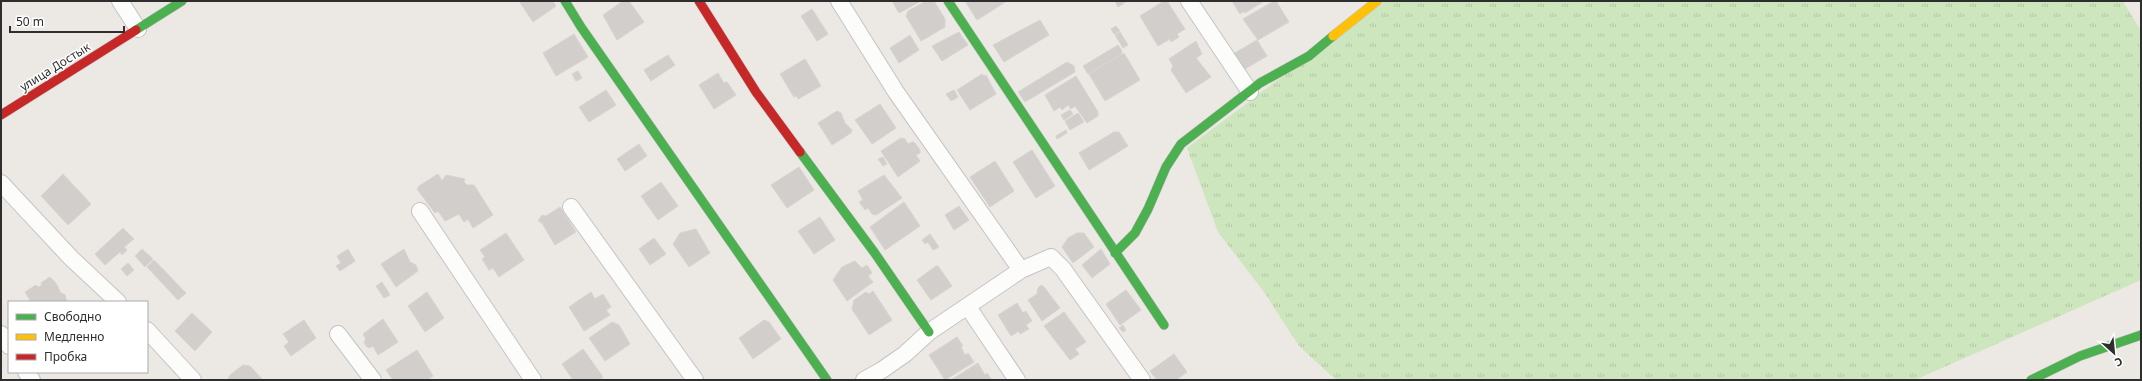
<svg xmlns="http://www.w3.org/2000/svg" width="2142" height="381" font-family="'Noto Sans',sans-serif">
  <defs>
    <pattern id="grass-tufts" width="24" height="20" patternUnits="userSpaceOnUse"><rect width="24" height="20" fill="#cee6be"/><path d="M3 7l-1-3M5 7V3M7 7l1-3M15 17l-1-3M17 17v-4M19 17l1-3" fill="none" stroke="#b1c6a4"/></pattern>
  </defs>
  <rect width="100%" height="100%" fill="#ece8e4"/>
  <!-- grass -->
  <path fill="url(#grass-tufts)" d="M1383,1H2123L2141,31V280L1915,380H1336L1299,346L1264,292L1218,232L1187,148Z"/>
  <!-- building -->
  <path fill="#d1cecb" stroke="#d7d4d0" d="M519,1H553L556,6L533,22Z
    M623,1H629L644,22L617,40L603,15Z
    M892,1H921L899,13Z
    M926,1H934L945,19V27L921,41L906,16L908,11Z
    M965,1H1007L977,20Z
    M1115,1H1127L1118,7Z
    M1164,1H1167L1185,29L1177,34L1179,37L1171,42L1170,39L1158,46L1140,16Z
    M1232,1H1264L1245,13L1244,11L1240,14Z
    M1274,1H1276L1289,22L1258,40L1243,19Z
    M812,9L828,34L817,41L801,16Z
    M1040,20L1049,35L1004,62L993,45Z
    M1116,26L1120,31L1114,34L1111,29Z
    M959,32L968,45L942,61L932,46Z
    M1120,32L1128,45L1123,48L1115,35Z
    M574,34L588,57L556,76L543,53Z
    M910,35L919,50L899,63L890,48Z
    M1257,40L1267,56L1243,70L1233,54Z
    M1196,41L1202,54L1196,58L1211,77L1186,93L1171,70L1173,66L1169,59Z
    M1118,45L1122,51L1121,54L1088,74L1083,66Z
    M1124,53L1140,80L1105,101L1089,74Z
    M668,55L675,65L651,81L644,70Z
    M805,59L821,86L798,99L797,96L794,97L780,74Z
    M1067,62L1074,66L1075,72L1025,102L1018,92Z
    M578,71L582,78L576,81L572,74Z
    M718,73L724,83L727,82L736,95L714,109L699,85Z
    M982,74L984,76L986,75L996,94L970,110L957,90Z
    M1076,76L1098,112V116L1087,123L1075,106L1071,109L1068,105L1062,110L1060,107L1054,111L1045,95Z
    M606,90L616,105L589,122L579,107Z
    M954,90L958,97L951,101L946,94Z
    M880,104L896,128L872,144L855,120Z
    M1070,110L1073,114L1064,120L1061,115Z
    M837,111L841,113L845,123L852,130L851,133L832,145L818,123Z
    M1078,113L1084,122L1070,130L1065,121Z
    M1066,130L1067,133L1057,139L1056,136Z
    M1114,132H1119L1128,146L1089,170L1079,153Z
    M901,138L905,139L908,144L912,142L915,143L920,150V153L916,155L920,161L898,177L881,151Z
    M639,144L647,156L625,171L617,159Z
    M1032,150L1055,186L1036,198L1013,162Z
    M883,157L887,164L883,166L878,159Z
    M995,161L1014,191L990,207L970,177Z
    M799,167L814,190L787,208L771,185Z
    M63,174L91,204L68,225L41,196Z
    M438,174L442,181L446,175L465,179L464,182L467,185H474L493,215L473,228L468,219L464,222L459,214L445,221L438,211L435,213L417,189L419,186Z
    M884,175L902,198L876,215L872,214L868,208L865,210L859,202L863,200L858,191Z
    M661,182L678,206L658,220L641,196Z
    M904,202L920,226L885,250L870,227Z
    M959,206L969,220L954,230L945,215Z
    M560,207L576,232L555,245L542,223L538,221L542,215L546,216Z
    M820,217L835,240L814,254L798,231Z
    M123,228L134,239L124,247L127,250L122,255L120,252L105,265L95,254Z
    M696,229L710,253L689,267L673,244L680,233Z
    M506,233L524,260L499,277L493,268L489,270L482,259L485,257L480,250Z
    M1077,233H1084L1094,247L1073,263L1062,247L1068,238Z
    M930,234L939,247L933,250L928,242L925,244L922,240Z
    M654,238L666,254L650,265L639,249Z
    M142,249L153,259L145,267L135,256Z
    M348,249L355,261L340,271L336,266L341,263L337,256Z
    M404,249L410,262L416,265L418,271L396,287L381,264Z
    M1101,249L1110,264L1092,278L1082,265Z
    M154,260L186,293L178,300L147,267Z
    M855,261L862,268L867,265L872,273L868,276L873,282L847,301L833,280L842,267Z
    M128,263L134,270L127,276L121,269Z
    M936,266H938L952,286L931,300L917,280Z
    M50,277L56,283L60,292L65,295L67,302H31L25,292L36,285L38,287L42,285L41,283Z
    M382,282L390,295L384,298L376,286Z
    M1041,285L1044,287L1060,308L1042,321L1028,300L1037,294L1038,288Z
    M1126,290L1141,310L1120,325L1106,304Z
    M873,291L892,320L869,335L852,309L854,300L866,292L869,294Z
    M427,292L444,318L425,332L408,306Z
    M591,292L595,299L603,294L611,307L606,310L610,315L584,331L569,307Z
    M1017,303L1023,313L1026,311L1032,321L1026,325L1029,329L1020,334L1019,331L1011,336L998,315Z
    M1064,312L1086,342L1075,349L1079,354L1070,360L1044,326Z
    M192,313L212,332L195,351L175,331Z
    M383,319L398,342L378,355L373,346L369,348L366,346L364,342L366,339L363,334Z
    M304,320L316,338L291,356L284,346L289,342L283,334Z
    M764,320L769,322L781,339L753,359L739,338Z
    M612,322L619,325L630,344L605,361L589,338Z
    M1123,325L1126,330L1123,332L1119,328Z
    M957,337L963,346L961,347L965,355L968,353L974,362L945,380L929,355Z
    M583,349L603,377L599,380H573L562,364Z
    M417,350L433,376L427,380H393L386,370Z
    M1174,354L1187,372L1176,380H1157L1150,371Z
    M978,363L985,375L987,373L992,380H951Z
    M243,365L250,366L263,380H228L230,375Z"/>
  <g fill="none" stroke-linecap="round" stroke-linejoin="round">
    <defs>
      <path id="street" d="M120,1L138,29
        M839,1L896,92L1021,270
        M1189,1L1250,92
        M1,183L71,258L118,302
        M571,207L695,380
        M420,211L533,380
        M968,307L1017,380
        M147,330L193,380
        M1,334L9,346
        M338,334L373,380
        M26,372L32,380
        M864,380L882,370L905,354L929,332L1021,270L1051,257L1063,269L1142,380"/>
      <path id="fast" d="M565,1L581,27L827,380
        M948,1L1164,325
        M136,30L182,1
        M800,152L874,252L929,332
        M1115,253L1135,233L1148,209L1166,167L1181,144L1260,83L1309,56L1333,36
        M2031,380L2080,356L2141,335"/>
      <path id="slow" d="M1333,36L1377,1"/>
      <path id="jam" d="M699,1L756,92L800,152
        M1,115L136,30"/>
    </defs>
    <!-- street casing -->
    <use href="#street" stroke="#c5c4c5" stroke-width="18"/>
    <!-- fast casing -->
    <use href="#fast" stroke="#c5c4c5" stroke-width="10"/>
    <!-- slow casing -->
    <use href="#slow" stroke="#c5c4c5" stroke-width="10"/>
    <!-- jam casing -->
    <use href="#jam" stroke="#c5c4c5" stroke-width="10"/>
    <!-- street -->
    <use href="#street" stroke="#fcfcfb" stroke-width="16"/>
    <!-- fast -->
    <use href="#fast" stroke="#4caf50" stroke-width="9"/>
    <!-- slow -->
    <use href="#slow" stroke="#ffc107" stroke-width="9"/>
    <!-- jam -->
    <use href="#jam" stroke="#c62828" stroke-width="9"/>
  </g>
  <g text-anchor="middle" stroke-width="3" stroke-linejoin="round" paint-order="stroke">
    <!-- street labels -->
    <g font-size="12" fill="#2e2e2e" stroke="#fff">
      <text transform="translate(55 67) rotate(-32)" y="4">улица Достык</text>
    </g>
  </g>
  <!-- border -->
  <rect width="2142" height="381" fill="none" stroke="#2e2e2e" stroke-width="4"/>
  <!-- legend -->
  <rect x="8" y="301" width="140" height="72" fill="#ffffff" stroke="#ababab"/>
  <rect x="16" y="314" width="20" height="6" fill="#4caf50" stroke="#ababab"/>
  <text x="44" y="321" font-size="12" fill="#2e2e2e">Свободно</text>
  <rect x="16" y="334" width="20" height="6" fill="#ffc107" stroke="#ababab"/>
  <text x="44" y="341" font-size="12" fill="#2e2e2e">Медленно</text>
  <rect x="16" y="354" width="20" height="6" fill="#c62828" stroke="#ababab"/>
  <text x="44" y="361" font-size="12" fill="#2e2e2e">Пробка</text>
  <!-- north arrow -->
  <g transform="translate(2114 353) rotate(153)" stroke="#ffffff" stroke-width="3" paint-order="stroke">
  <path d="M0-3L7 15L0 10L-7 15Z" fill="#2e2e2e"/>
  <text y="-6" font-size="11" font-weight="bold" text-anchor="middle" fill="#2e2e2e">С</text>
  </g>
  <!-- scale -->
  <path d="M10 26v6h114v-6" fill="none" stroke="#2e2e2e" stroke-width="2"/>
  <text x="16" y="26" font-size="12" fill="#2e2e2e" stroke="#ffffff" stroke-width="3" paint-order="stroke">50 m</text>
</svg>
